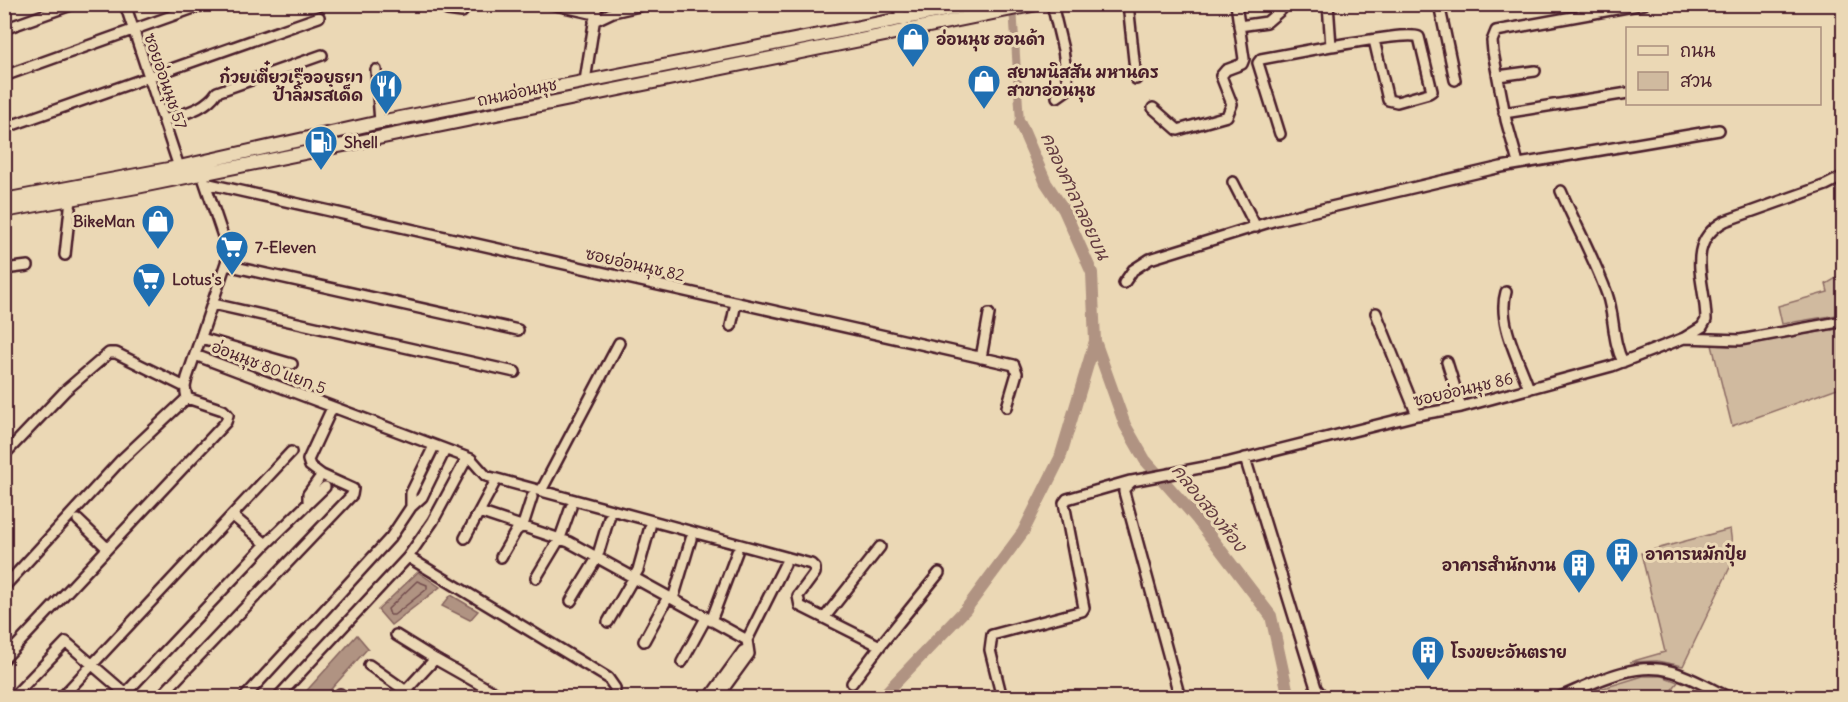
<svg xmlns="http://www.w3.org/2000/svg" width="1848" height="702" font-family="Delius,'Playpen Sans Thai',sans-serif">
  <rect width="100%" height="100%" fill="#ebd8b5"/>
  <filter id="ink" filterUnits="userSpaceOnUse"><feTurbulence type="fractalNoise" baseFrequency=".0167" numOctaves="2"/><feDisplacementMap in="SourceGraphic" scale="12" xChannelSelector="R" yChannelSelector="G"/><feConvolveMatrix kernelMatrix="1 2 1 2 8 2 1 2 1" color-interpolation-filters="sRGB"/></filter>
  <g filter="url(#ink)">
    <!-- green -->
    <path fill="#d0ba9f" stroke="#8d6c65" stroke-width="1.5" d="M1843,274V314L1782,324L1778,306L1828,292L1826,284Z
      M1843,328V386L1732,426L1712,345L1733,346Z
      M1730,529L1734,559L1683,666L1657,661L1630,662L1665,652L1641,553Z
      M1643,676H1662L1678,682L1666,697L1577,696Z"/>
    <!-- water -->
    <path fill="#b09382" stroke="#87655f" stroke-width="1.5" d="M418,572L440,587L391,625L378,610Z
      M451,595L478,611L470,620L442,606Z
      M357,635L368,648L324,697H301Z"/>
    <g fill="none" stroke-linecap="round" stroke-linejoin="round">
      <!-- shore -->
      <path stroke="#734d4e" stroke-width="1.5" d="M417,581L427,585V589L394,615H390L388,609Z"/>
      <!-- canal -->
      <path stroke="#b09382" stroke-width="8" d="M1013,6L1020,123"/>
      <!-- river -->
      <path stroke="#b09382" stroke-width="12" d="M1095,341L1125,425L1145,460L1197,519L1271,616L1289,698
        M881,698L966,609L1023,532L1060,458L1095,341L1092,273L1064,210L1046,183L1020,123"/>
      <defs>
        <path id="minor" d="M125,4L179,167
          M551,4L595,14
          M898,4L902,20
          M1052,4L1063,50L1068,85L1067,90L1057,97
          M1128,4L1136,79
          M1439,4L1455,80
          M447,10L462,12L468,4
          M594,21L613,12L648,4
          M1239,26L1267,22L1282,9
          M4,29L74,4
          M1331,46C1348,44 1406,32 1419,37L1432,91L1429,93L1397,102L1388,100L1374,40
          M376,70L380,122
          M4,76L205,4
          M1498,76L1535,71
          M585,81L597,4
          M4,107L10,126
          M1153,108L1178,130L1227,116L1232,104L1221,76L1226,70L1242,64L1244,59L1236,4
          M1504,113L1628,93
          M164,120C184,113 205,110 217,92L322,55
          M4,128L319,17
          M1280,134L1258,63L1261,59L1331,46L1328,4
          M1518,163L1506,120L1493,52L1492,41L1496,31L1644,4
          M1233,182L1256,227
          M205,183L1014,365L1017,373L1007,407
          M1561,191C1576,226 1594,258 1607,294C1615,317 1612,341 1623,362
          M65,255L71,199
          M226,265L518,330
          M4,269L28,266
          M1124,283L1133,270L1150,259L1276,220L1501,167L1719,130
          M1506,292C1497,322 1519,360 1529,389
          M213,304L515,372
          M1376,313L1417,415
          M731,326L736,303
          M201,338L292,364
          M1684,338L1702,327L1706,320C1706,282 1683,244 1725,221L1826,185L1844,176
          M195,355L471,459L486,476L811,564L815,568V573L798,596L800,606L880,646L852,683
          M981,358L989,314
          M1447,362L1461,407
          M4,455L66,390L109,353H116L185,387
          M467,458L433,521L408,557L608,678L615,688L614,698
          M1245,458L1316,688L1323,697L1328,698
          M541,491L619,343
          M308,500V494L318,480
          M411,507V493L434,446
          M479,512L569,542L747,640L749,654L717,698
          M232,515L266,544
          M78,520L107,548
          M465,538L495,482
          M501,557L516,531L523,525L532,497
          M536,578L560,538L571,507
          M4,587L121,460L187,398L185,387L187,378L229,254L204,180
          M673,599L691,539
          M571,601L597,558L609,518
          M825,617L880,547
          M711,621L737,552
          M608,622L638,570L650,527
          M396,635L435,659
          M747,640L785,564
          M644,641L668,597
          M880,646L939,573
          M4,659L226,422L228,415L223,410L187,398
          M682,662L706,618
          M369,665L416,698
          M340,694L344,698
          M12,698L66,642L125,693
          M61,698L291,452
          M121,698L266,544L325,487
          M159,698L352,495L353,489L322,475L310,466L308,460L332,408
          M244,698L391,537L411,507L422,497L445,450
          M277,698L408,557
          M399,698L435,659L504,698
          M709,698L743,651L748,649
          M1002,698L990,650L992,635L1082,611L1084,608L1064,503L1067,499L1130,481
          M1180,698L1124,492V489L1132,481L1226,463L1417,415L1461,407L1612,366L1684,338L1740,340L1844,321
          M1558,698C1592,684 1632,661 1670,671C1690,676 1711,689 1730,698"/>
        <path id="major" d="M4,200L179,167L380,122L976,4
          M4,211L137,187L1037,4"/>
      </defs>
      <!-- minor casing -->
      <use href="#minor" stroke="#4a1f2b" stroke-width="14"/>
      <!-- major casing -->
      <use href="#major" stroke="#4a1f2b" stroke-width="16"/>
      <!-- minor -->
      <use href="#minor" stroke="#ebd8b5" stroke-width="9"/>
      <!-- major -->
      <use href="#major" stroke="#ebd8b5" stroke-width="12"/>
    </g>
  </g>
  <!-- icons -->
  <defs>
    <symbol id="shop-pin" viewBox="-11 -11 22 30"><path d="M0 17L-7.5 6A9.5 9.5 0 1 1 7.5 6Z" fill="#1f6fb2" stroke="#ebd8b5"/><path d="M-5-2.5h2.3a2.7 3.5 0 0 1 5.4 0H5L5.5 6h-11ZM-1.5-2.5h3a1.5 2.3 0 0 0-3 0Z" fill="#fff"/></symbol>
    <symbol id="restaurant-pin" viewBox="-11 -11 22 30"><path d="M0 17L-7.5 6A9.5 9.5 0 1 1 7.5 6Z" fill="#1f6fb2" stroke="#ebd8b5"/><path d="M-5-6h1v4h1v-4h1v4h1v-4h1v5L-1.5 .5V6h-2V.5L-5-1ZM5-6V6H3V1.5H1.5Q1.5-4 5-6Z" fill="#fff"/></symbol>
    <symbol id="fuel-pin" viewBox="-11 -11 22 30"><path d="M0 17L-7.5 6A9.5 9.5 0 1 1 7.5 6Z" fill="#1f6fb2" stroke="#ebd8b5"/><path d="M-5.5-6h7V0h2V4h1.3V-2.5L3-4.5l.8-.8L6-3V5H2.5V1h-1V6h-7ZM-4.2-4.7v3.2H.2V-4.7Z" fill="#fff"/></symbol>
    <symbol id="supermarket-pin" viewBox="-11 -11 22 30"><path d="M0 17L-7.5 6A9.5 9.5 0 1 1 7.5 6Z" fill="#1f6fb2" stroke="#ebd8b5"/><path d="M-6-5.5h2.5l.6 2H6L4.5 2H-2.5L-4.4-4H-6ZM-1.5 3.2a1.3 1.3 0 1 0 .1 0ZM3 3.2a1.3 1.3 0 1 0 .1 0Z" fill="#fff"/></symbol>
    <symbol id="building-pin" viewBox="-11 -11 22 30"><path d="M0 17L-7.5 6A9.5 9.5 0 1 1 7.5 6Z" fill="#1f6fb2" stroke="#ebd8b5"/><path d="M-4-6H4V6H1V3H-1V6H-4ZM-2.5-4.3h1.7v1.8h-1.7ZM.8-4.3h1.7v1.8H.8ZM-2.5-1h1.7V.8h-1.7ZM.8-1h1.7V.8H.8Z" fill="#fff"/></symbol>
  </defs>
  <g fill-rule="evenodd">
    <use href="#shop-pin" x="894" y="20" width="38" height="52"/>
    <use href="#shop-pin" x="965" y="62" width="38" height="52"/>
    <use href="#restaurant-pin" x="367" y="67" width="38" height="52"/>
    <use href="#fuel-pin" x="302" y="123" width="38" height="52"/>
    <use href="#shop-pin" x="139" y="202" width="38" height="52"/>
    <use href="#supermarket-pin" x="213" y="228" width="38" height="52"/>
    <use href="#supermarket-pin" x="130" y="260" width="38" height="52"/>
    <use href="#building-pin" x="1603" y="535" width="38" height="52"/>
    <use href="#building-pin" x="1560" y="546" width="38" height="52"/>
    <use href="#building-pin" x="1409" y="633" width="38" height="52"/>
  </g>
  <g text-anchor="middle" stroke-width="6" stroke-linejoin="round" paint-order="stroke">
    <!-- poi labels -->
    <g font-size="16" font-weight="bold" fill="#4a1f2b" stroke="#ebd8b5" text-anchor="start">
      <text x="936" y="45">อ่อนนุช ฮอนด้า</text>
      <text x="1007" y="78">สยามนิสสัน มหานคร<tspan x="1007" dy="18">สาขาอ่อนนุช</tspan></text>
      <text x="363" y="83" text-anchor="end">ก๋วยเตี๋ยวเรืออยุธยา<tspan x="363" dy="18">ป้าลิ้มรสเด็ด</tspan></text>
      <text x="344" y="148">Shell</text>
      <text x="135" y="227" text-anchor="end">BikeMan</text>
      <text x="255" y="253">7-Eleven</text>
      <text x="172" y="285">Lotus's</text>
      <text x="1645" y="560">อาคารหมักปุ๋ย</text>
      <text x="1556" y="571" text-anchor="end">อาคารสำนักงาน</text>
      <text x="1451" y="658">โรงขยะอันตราย</text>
    </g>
    <!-- street labels -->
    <g font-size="16" fill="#4a1f2b" stroke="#ebd8b5">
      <text transform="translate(166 81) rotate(71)" y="6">ซอยอ่อนนุช 57</text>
      <text transform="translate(517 92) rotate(-12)" y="6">ถนนอ่อนนุช</text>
      <text transform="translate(635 264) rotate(13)" y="6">ซอยอ่อนนุช 82</text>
      <text transform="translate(269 367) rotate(21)" y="6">อ่อนนุช 80 แยก 5</text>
      <text transform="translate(1463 389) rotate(-13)" y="6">ซอยอ่อนนุช 86</text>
    </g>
    <!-- water labels -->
    <g font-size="18" font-style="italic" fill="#643c41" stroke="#ebd8b5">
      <text transform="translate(1075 196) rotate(65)" y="6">คลองศาลาลอยบน</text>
      <text transform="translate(1209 508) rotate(51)" y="6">คลองสองห้อง</text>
    </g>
  </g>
  <!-- margin -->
  <rect width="1848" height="702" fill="none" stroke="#ebd8b5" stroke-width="24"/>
  <rect x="12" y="12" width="1824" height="678" fill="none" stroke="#4a1f2b" stroke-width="2" filter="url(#ink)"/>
  <!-- legend -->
  <rect x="1626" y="27" width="195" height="78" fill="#ebd8b5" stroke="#ab8e7e" stroke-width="1.5"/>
  <rect x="1638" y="46" width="30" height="9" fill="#ebd8b5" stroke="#ab8e7e" stroke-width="1.5"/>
  <text x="1680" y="57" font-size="18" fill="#4a1f2b">ถนน</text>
  <rect x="1638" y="72" width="30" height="18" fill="#d0ba9f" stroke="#ab8e7e" stroke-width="1.5"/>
  <text x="1680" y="87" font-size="18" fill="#4a1f2b">สวน</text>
</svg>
